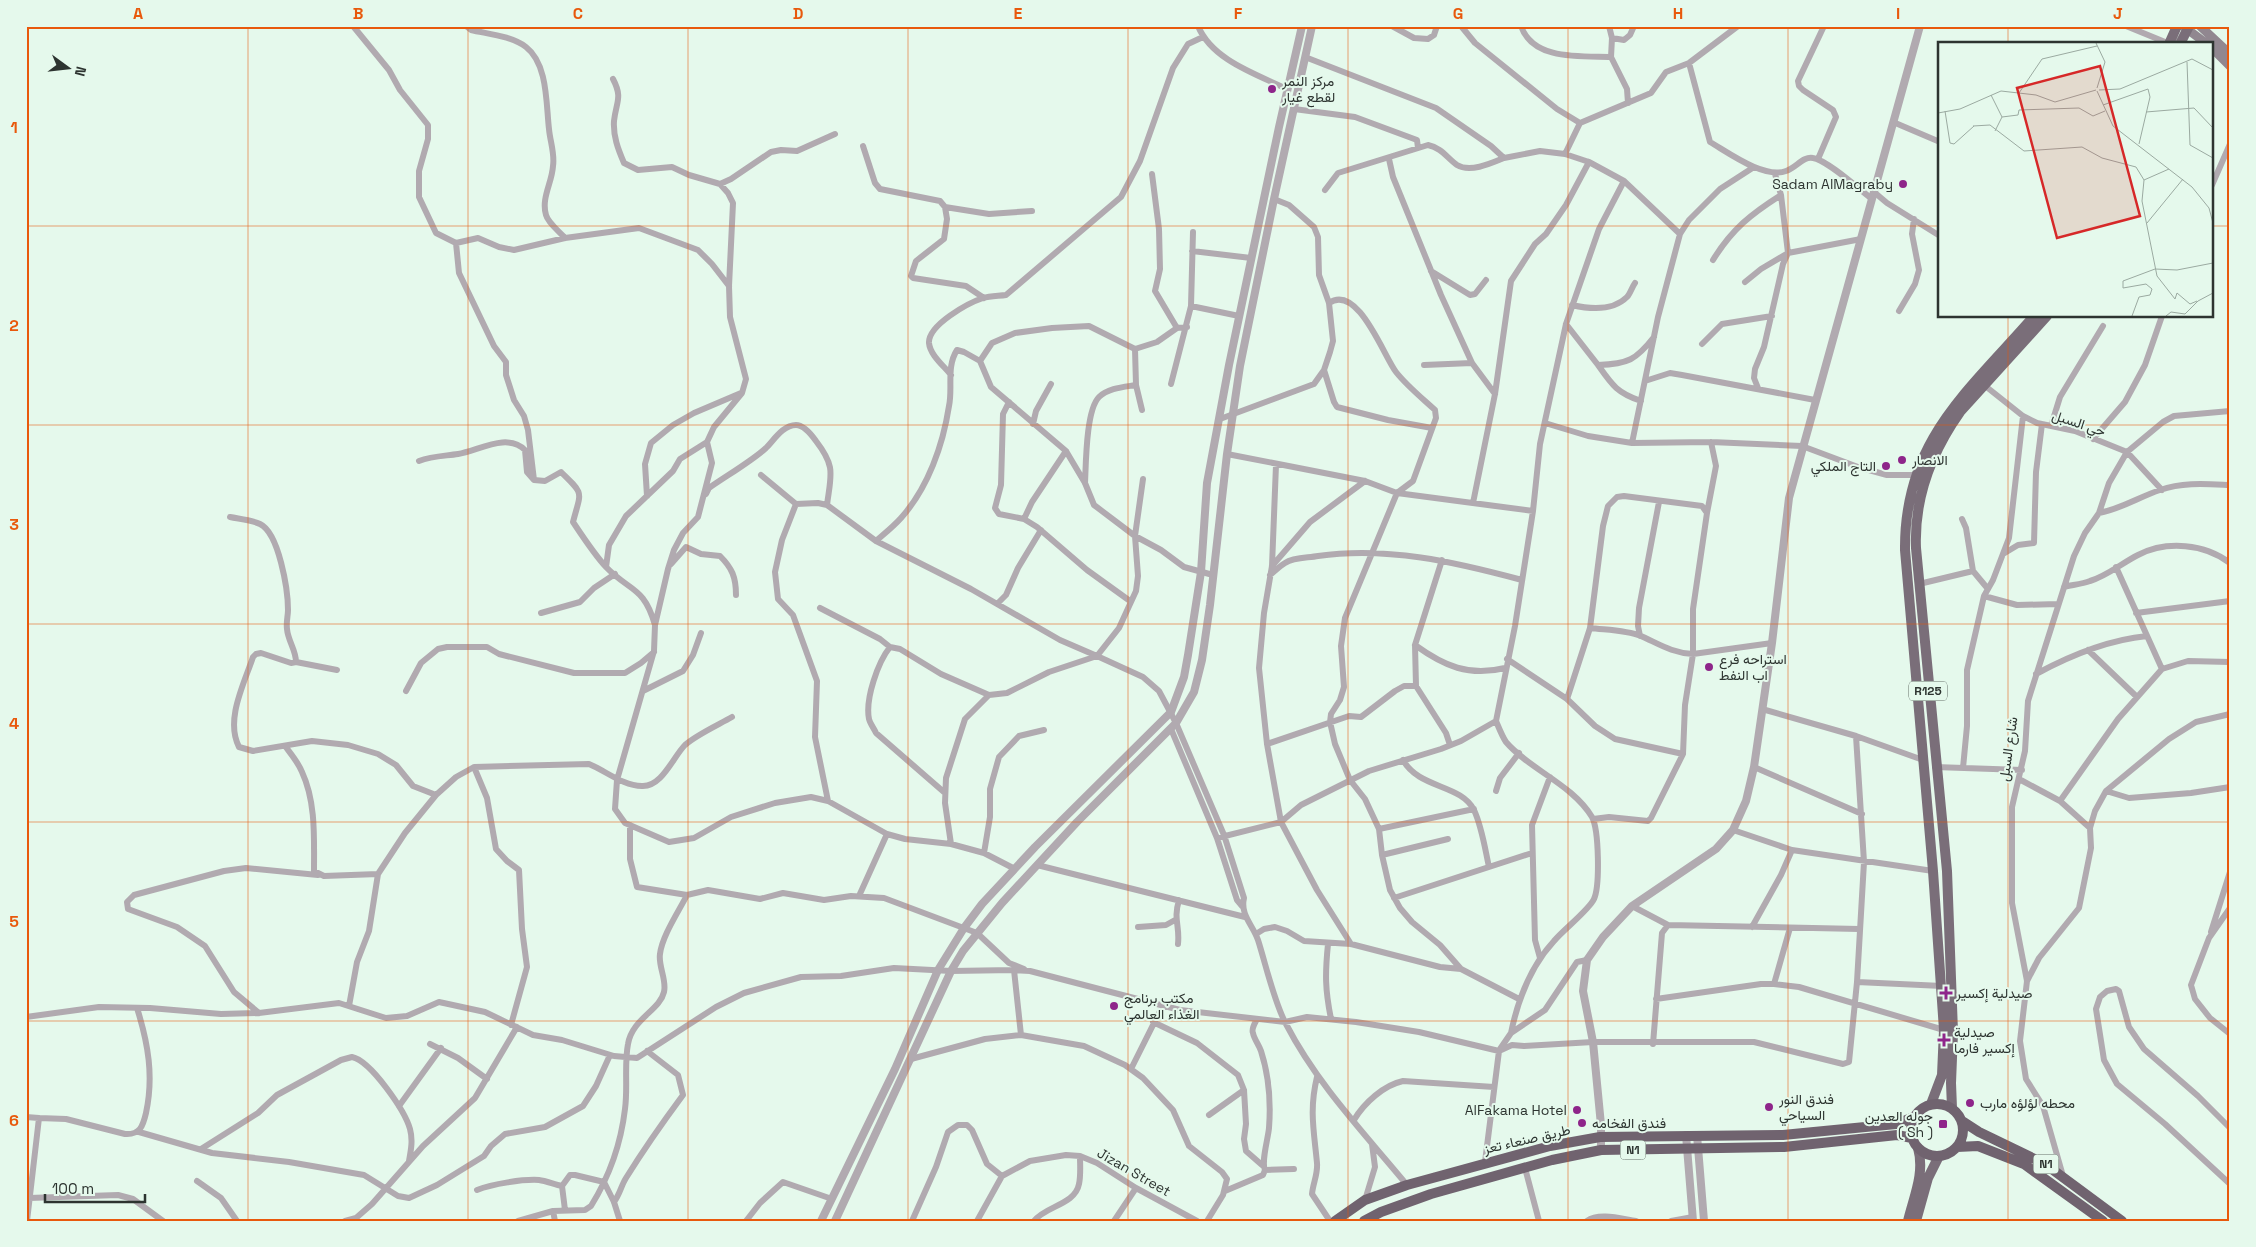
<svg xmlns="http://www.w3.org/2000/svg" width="2256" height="1247" font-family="'Space Grotesk',Vazirmatn,sans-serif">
  <rect width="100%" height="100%" fill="#e5f9ec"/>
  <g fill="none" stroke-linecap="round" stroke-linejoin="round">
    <!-- minor -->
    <path stroke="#b1aab0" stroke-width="6" d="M353,26L389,70L400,90L428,125V139L419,171V197L436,233L456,243L478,238L499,247L514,250L565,238L639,228L698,250L712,264L729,286
      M466,26L471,30C488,34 512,36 526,47C548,64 546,104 549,129C550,141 555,154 553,166C552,183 541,198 546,215C548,223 560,232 565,238
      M1198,26C1212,60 1256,74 1287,89
      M1392,26L1414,38L1428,39L1434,35L1437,26
      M1461,26L1475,43L1557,109L1580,123L1651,93L1666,72L1689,63L1738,26
      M1521,26C1533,61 1582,56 1611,57
      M1609,26L1612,38L1611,57L1627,89L1628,103
      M2126,26L2170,44
      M1612,38L1624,40L1630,35L1634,26
      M1305,57L1436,108L1491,146L1504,158L1540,151L1565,154L1589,162L1624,181L1680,234
      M1689,63L1710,142C1729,153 1764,179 1786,171C1796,168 1803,156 1813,158C1827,160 1859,189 1872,199
      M613,79C623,98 616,102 614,121C613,136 618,149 624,163L638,170L672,167L689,175L720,184L731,179L771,152L781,150L797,151L835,134
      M1294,109L1355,117L1417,140L1418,148
      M1893,122L1940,142
      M863,146L875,183L880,189L940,201L945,207L947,219L944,239L916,261L911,276L913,278L966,286L984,298
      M1565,154L1580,123
      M1389,159L1393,177L1441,295L1472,363L1495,394
      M1818,159L1836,117L1833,110L1803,90L1799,86L1798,81L1824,26
      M1152,174L1159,229L1160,269L1155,291L1177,328
      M720,184L728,193L733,203L729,286L730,317L746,379L742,393L714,427L707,442L712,463L698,517L683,533L674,550L668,569L655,625L654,651L617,780L615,809L625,823L669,842L694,838L731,817L775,803L811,797L828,801L887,834L905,839L951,844L984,853L1015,869
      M2212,185L2230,144
      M1325,190L1338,173L1428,145C1442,148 1447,158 1457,165C1470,173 1492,163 1504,158
      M1874,192L1887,203L1940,236
      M1274,199L1289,205L1314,227L1318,237L1319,275L1329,303
      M945,207L989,214L1032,211
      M456,243L459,273L494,346L506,362V375L514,400L524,416L528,430L534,480
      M1192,251L1251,258
      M1713,260C1732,229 1751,214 1781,195
      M1431,271L1470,295L1475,294L1486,280
      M1745,282L1761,269L1788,253L1781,195L1775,174
      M1572,305C1589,309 1613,311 1627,297C1630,294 1632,287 1635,283
      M1191,306L1239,316
      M1899,311L1915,284L1919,270L1912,234L1914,219
      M1566,324L1598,365C1628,364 1636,360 1654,337
      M1187,327L1177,328L1157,342L1135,349L1089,326L1052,328L1015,333L992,343L980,361L991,387L1066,451L1085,483L1094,505L1135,536L1161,550L1184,567L1213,575
      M1702,344L1722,324L1772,316
      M1135,349L1136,385L1142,410
      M1424,365L1472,363
      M1598,365C1612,385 1617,393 1641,401
      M1324,370L1334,402L1337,407L1388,420L1432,428
      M951,375C944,366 930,355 929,343C928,325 968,303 983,298C990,296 999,296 1006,295L1121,197L1140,161L1173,68L1188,44L1203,37
      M1645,381L1670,373L1682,375L1815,400
      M1171,384L1191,306L1193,232
      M1984,385L2023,416L2037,423L2075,431L2127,452L2162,490
      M1758,388L1754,378L1755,369L1764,347L1783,264L1788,253L1861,239
      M1009,402L1003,414L1001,485L995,508L999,514L1024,519
      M1220,419L1314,384L1324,370L1330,352L1333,341L1329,303C1358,283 1384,357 1396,372C1407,386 1422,398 1435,410L1436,418L1413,481L1397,493L1345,618L1341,646L1344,687L1340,700L1331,714L1330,722L1335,744L1350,780L1365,799L1379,829L1382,855L1390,890L1400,908L1412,922L1440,945L1461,969L1519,999
      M1545,423L1588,436L1632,443L1711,442L1802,446L1858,467L1887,475H1919
      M1033,424L1036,411L1051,384
      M2051,426L2060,397L2103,326
      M2093,439L2125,402L2145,365L2162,316
      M1632,443L1658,317L1680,234L1689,220L1720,189L1754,167
      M1066,451L1032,502L1024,519L1037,527L1087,570L1130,601
      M1227,454L1365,481L1397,493L1533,511
      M419,461C432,456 445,456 458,454C478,451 507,432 525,450L527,472L534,480L545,481L561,472C585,495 581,491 573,522C583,537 594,554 606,567C630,592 644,586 655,625
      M1276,465L1272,566L1264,613L1259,668L1267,744L1281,822L1317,890L1351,944
      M761,475L796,504L782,540L775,572L778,599L793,615L817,681L815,737L828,801
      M1085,483C1086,463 1086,410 1099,397C1108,388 1124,387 1136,385
      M706,494L709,488C726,476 752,461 766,448C774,440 783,425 796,425C804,425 811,434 816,441C836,467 831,474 827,505
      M647,496L645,464L651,443L673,425L694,413L741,393
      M1473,503L1495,394L1511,281L1535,244L1546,234L1566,205L1589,162
      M796,504L818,503L827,505L876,541L971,589L1060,640L1097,656L1119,628L1136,591L1138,576L1135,536L1143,479
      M1707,513L1716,466L1711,442
      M2099,513C2121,509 2139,497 2160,490C2183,482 2206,484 2230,485
      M230,517C240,519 252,520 260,524C279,533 288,590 288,610C288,616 286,622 287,629C288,641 296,650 296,662L291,663L261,653L256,654L253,657C244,684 225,720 239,747L253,751L312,741L348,745L378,754L396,765L413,786L436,795
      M1962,519L1966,528L1973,571L1988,589
      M876,541C884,534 894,526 901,518C928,488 943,445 949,406C953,388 946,367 957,350L964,352L980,361
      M2003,554L2018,545L2034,543L2036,472L2042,424
      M1442,560L1415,645L1416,686L1446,733L1450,745
      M671,564L686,547L701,554L720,556C732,568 736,577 736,595
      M1272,566L1310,522L1365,481
      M606,567L609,545L626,516L673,471L680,459L707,442
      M2116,567L2162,669
      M1270,575C1275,571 1280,566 1285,563C1294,557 1308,558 1318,556C1387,546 1455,562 1522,580
      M1919,584L1973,571
      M2064,587C2072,585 2082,584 2090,581C2107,576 2122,563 2138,555C2167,540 2205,544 2230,563
      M1984,596L2017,605L2058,604
      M997,604L1006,595L1018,568L1041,530
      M820,608L880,639L890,647
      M541,613L580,602L594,588L615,574
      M2136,613L2230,601
      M1640,636L1638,626L1639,608L1659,502
      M1415,645C1444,666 1469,677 1505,668
      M2088,650L2137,697
      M1507,659L1567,699L1595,726L1615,739L1683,754L1685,705L1693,654V609L1707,513L1702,506L1624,496L1617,497L1608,506L1603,526L1590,628C1606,630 1626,630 1641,636C1659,644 1672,653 1693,654L1772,643
      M296,662L337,670
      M2036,674C2071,655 2107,640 2147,636
      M406,691L421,663L438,649L447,647H487L499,654L574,673H625L641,663L654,652
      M643,691L683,671L693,655L701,633
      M1567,699L1590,628
      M1762,709L1856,736L1923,760
      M1496,721C1499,728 1502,736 1506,742C1530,770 1572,784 1592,817C1599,830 1600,886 1594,899C1589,910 1563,930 1554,941C1530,967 1518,999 1511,1033
      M1171,729L1217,838L1237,900L1242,906
      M1267,744L1349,716L1361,717L1395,691L1404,686H1416
      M285,746C291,754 298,762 302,772C316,802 314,838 314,871L324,876L378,874
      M1403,760C1419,789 1461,784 1474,810C1482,827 1485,849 1489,867
      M474,767L487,798L496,849L507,861L519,870L522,929L527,967L511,1025
      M1754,767L1862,814
      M1935,767L2022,770
      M1963,768L1967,726V670L1984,596L1993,580L2009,538L2023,416
      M2019,779L2060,801L2090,828L2091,848L2079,908L2039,958L2027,981
      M1496,791L1500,778L1519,753
      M2106,791L2129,798L2191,793L2230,787
      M945,793L876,733C874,728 870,724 869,719C865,699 878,662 890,647L900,649L941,674L989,695
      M2060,801L2118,719L2162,669L2188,661L2230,662
      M1593,819L1609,817L1648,821L1651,818L1683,754
      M2090,828L2095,811L2106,791L2169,739L2196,722L2230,714
      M1379,829L1474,809
      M1733,830L1792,850L1933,871
      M1217,838L1281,822L1301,805L1369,771L1441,749L1461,741L1496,721L1515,626L1533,511L1540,444L1566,324L1599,229L1624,181
      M951,844L945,803L946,778L965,719L989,695L1007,693L1049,672L1097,656L1143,677L1159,691L1176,723L1224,835L1244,898C1240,915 1253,925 1258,940C1266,965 1274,1002 1286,1024C1317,1084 1364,1133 1407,1185
      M984,853L990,817V789L999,757L1019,736L1044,730
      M1382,855L1448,839
      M1037,865L1245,917
      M687,895L708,890L760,899L783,893L824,900L851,896L884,898L977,933L1009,963L1024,969
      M859,896L887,834
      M1394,898L1532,853
      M1632,906L1668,925
      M2230,908L2209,938L2191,985L2195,999L2210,1018L2230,1034
      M1138,927L1166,925L1175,920
      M1752,927L1781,875L1792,850
      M2211,932L2230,872
      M1256,934L1264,929L1275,927L1287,931L1304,941L1351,944L1440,967L1461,969
      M1178,944C1180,925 1173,920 1179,900
      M1328,944C1325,974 1325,989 1331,1019
      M1540,958L1535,940L1532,825L1550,777
      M1014,970L1021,1035
      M1857,982L1942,986
      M1774,984L1790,928
      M1656,999L1761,984H1774L1799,987L1944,1030
      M349,1006L357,962L369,931L378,874L405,833L436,795L456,777L474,767L589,764C606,771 623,786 642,786C662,787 673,757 685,745C696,735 718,725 732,717
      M259,1013L234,992L205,946L177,927L128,909L127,902L134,895L224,871L246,868L318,875
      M26,1017L99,1007L150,1008L221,1014L259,1013L339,1003L386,1018L407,1016L439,1002L485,1012L533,1035L562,1040L614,1056L637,1058L716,1007L744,993L801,977L841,976L894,968L951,971L1014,970L1030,971L1180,1010L1285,1022L1307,1017L1356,1022L1419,1032L1499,1051L1485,1162
      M1153,1022L1197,1043L1238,1075L1244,1090L1246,1124L1244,1139L1246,1151L1262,1165
      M430,1044L458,1058L487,1079
      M1653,1044L1662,933L1668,925L1859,929
      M1500,1049L1511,1033L1545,1010L1577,962L1587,960
      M1499,1051L1512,1045L1524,1046L1593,1042H1754L1843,1064L1849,1062L1857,982L1864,862L1856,736
      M911,1059L985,1039L1021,1035L1084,1046L1125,1065L1143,1078L1173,1110L1189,1146L1222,1172L1227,1179L1223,1195L1207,1221
      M1131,1069L1163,1005
      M1317,1077C1309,1110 1314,1131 1317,1163C1318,1174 1313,1183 1312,1194L1330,1221
      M399,1106L441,1048
      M1209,1115L1244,1090
      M26,1117L39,1118L27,1221
      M39,1118L66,1119L125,1134C140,1135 143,1126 146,1113C154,1076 148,1043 137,1008
      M1354,1120C1364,1103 1384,1085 1403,1081L1494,1087
      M2230,1128L2198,1096L2144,1049L2129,1027L2119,991L2116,989L2107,991L2100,997L2096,1009L2104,1060L2117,1084L2165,1124L2230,1184
      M139,1132L212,1153L289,1162L364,1175L398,1196L409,1198L437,1185L484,1156L491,1146L505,1134L545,1127L583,1106L596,1086L610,1055
      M201,1149L258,1113L277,1095L341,1060L352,1057C371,1061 405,1111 410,1129C413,1140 411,1150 409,1161
      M1525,1168L1539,1221
      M1265,1170L1294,1169
      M2063,1176L2043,1106L2026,1079L2020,1041L2027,981L2012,903V807L2025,751L2028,701L2074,556L2085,533L2099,513L2109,483L2127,452L2163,422L2174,416L2230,411
      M197,1181L221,1198L237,1221
      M477,1190C492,1184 523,1179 539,1180C547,1181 555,1185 562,1186
      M1225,1191L1263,1175L1265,1170C1261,1162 1268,1139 1269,1128C1271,1102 1269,1076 1261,1051C1259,1045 1254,1039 1253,1033C1251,1029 1255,1023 1257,1019
      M29,1198L118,1195L133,1199L163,1221
      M1365,1200L1375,1167L1372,1144
      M614,1202C620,1194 621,1186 626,1178C644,1149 663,1122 683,1095L678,1075L647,1051
      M565,1210L562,1186L570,1175H575L604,1182L614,1202L620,1221
      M553,1211L555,1221
      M356,1218L372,1204L423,1146L475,1098L517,1027
      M345,1221L356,1218L355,1220
      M518,1221L553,1211L585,1210L591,1206C609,1177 621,1143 625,1109C628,1087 624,1065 628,1044C632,1019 660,1010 664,992C667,980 658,966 660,954C662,936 679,911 687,895L637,887L630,859V825
      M746,1221L760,1203L783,1182L832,1199
      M912,1221L936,1167L948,1132L958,1125H967L972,1130L987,1164L1002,1176L1030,1161L1066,1155L1080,1156L1097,1163L1136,1188L1197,1221
      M977,1221L1002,1176
      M1034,1221C1045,1206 1075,1205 1079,1184C1081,1175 1080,1165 1080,1156
      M1114,1221L1136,1188
      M1587,1221C1599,1212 1622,1219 1636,1221
      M1671,1221L1693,1217"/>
    <!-- tertiary -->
    <path stroke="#b1aab0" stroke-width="8" d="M1686,1135L1693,1221
      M1697,1135L1704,1221
      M1601,1150V1125L1593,1042L1583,991L1587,960L1603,937L1632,906L1716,849L1733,830L1746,801L1754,767L1772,643L1789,498L1920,26
      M821,1221L895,1069L938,970L964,928L982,904L1035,847L1171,712L1184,677L1188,655L1201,572L1207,483L1229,365L1279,127L1302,26
      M835,1221L951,971L963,951L1002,903L1077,822L1176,723L1194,692L1202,660L1210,605L1227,454L1240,366L1274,199L1312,26"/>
    <!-- secondary -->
    <path stroke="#918790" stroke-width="9" d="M2183,26L2207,44
      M2200,26L2230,54
      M2212,48L2230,66"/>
    <!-- primary -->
    <path stroke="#7a6e79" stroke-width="10" d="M2169,44L2177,26
      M2180,44L2189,26
      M1931,1104L1942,1075L1944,1030L1933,871L1905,550C1904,440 1968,392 2034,316
      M1952,1108L1951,1083L1953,1032L1947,871L1916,548C1914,498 1931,453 1960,412L2047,316
      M1908,1221C1914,1196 1925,1173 1918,1148
      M1916,1221L1928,1178L1939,1156"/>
    <!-- trunk -->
    <path stroke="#70636f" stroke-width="10" d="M1911 1130a26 26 0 1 1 52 0a26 26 0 1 1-52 0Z
      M1962,1121L1979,1132L2045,1164L2122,1221
      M1957,1147L1978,1146L2024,1164L2103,1221
      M1335,1221L1365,1200L1407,1185L1550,1146L1600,1137L1783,1135L1896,1124L1914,1117
      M1364,1221L1381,1212L1431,1194L1552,1160L1601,1150L1784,1147L1897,1135L1912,1138"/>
  </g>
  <!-- grid -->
  <path fill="none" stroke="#e8590c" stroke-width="1" stroke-opacity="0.55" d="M248,26V1221M468,26V1221M688,26V1221M908,26V1221M1128,26V1221M1348,26V1221M1568,26V1221M1788,26V1221M2008,26V44M26,226H1940M2212,226H2230M2008,316V1221M26,425H2230M26,624H2230M26,822H2230M26,1021H2230"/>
  <!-- markers -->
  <g fill="#8e258a" stroke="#e5f9ec" stroke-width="2">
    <circle cx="1272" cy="89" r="5"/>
    <circle cx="1903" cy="184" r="5"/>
    <circle cx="1902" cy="460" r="5"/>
    <circle cx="1886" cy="466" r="5"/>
    <circle cx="1709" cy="667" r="5"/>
    <path d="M1943.5 985.5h5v5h5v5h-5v5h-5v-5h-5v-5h5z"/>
    <circle cx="1114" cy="1006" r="5"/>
    <path d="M1941.5 1032.5h5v5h5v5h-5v5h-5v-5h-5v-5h5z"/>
    <circle cx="1970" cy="1103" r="5"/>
    <circle cx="1769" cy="1107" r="5"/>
    <circle cx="1577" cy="1110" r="5"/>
    <circle cx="1582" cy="1123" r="5"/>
    <rect x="1938" y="1119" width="10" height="10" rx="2.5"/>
  </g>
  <g text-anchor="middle" stroke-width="4" stroke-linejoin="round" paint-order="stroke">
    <!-- shield labels -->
    <g fill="#e5f9ec" stroke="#646f68" stroke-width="1">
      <rect x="1909" y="681.5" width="38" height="19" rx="4"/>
      <rect x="1620.5" y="1140.5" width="25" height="19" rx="4"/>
      <rect x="2033.5" y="1154.5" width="25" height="19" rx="4"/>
    </g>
    <g font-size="12" font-weight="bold" fill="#2d3430">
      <text x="1928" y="695">R125</text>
      <text x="1633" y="1154">N1</text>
      <text x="2046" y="1168">N1</text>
    </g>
    <!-- poi labels -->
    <g font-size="14" fill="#2d3430" stroke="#e5f9ec" text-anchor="start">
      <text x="1282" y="86">مركز النمر<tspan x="1282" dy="16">لقطع غيار</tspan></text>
      <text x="1893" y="189" text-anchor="end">Sadam AlMagraby</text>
      <text x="1912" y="465">الانصار</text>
      <text x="1876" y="471" text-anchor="end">التاج الملكي</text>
      <text x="1719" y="664">استراحه فرع<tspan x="1719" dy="16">اب النفط</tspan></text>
      <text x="1956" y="998">صيدلية إكسير</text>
      <text x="1124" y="1003">مكتب برنامج<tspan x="1124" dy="16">الغذاء العالمي</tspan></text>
      <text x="1954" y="1037">صيدلية<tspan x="1954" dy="16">إكسير فارما</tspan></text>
      <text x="1779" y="1104">فندق النور<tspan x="1779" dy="16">السياحي</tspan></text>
      <text x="1980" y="1108">محطه لؤلؤه مارب</text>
      <text x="1567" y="1115" text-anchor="end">AlFakama Hotel</text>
      <text x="1933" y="1121" text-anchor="end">جوله العدين<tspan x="1933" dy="16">( Sh )</tspan></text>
      <text x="1592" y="1128">فندق الفخامه</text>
    </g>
    <!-- street labels -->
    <g font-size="14" fill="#2d3430" stroke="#e5f9ec">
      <text transform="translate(2079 423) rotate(18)" y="5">حي السبل</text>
      <text transform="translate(2008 749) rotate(-82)" y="5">شارع السبل</text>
      <text transform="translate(1527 1139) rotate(-13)" y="5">طريق صنعاء تعز</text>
      <text transform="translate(1134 1172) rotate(30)" y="5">Jizan Street</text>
    </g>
  </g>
  <!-- overview -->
  <g transform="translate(1938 42)">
    <rect width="275" height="275" fill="#e5f9ec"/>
    <path fill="none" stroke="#9baaa1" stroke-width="1" d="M158,1L167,20L159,46M254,17L275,28M249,20L252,103L275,116M161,48L182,47L254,17M159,49L175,84L254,145L271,166L275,181M81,51L104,17L159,4M53,53L64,75L80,73L81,68L141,66L155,74L167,69M165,63L210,47L212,55L201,102M7,69L12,101M208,70L256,66L275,86M0,71L22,67L63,49L98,53L117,60L158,48M35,84L52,83L86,109L144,105L164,116L198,125L206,138L204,159L219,234L237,257L239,251L252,262L259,259M57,89L64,75M12,101L16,102L36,84M206,138L231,127M209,181L245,137M194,274L201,255L212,253L214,247L208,242L185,246V239L217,227L239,228L275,221M228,274L233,270L247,272L260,259L275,251"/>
    <path fill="#d62828" fill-opacity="0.15" stroke="#d62828" stroke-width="2.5" d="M162,24L202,174L119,196L79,46Z"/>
    <rect width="275" height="275" fill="none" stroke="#2d3430" stroke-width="2.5"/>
  </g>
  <!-- border -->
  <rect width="2256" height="1247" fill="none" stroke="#e5f9ec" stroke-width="55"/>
  <!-- north arrow -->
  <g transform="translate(68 68) rotate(105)" stroke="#e5f9ec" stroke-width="4" paint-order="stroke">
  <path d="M0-4L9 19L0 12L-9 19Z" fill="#2d3430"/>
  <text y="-8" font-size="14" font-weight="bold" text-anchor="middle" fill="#2d3430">N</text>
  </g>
  <!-- scale -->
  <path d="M45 1194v8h100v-8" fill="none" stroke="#2d3430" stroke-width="2.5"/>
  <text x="52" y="1194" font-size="15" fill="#2d3430" stroke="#e5f9ec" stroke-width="4" paint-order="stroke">100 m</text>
  <rect x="28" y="28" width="2200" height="1192" fill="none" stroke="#e8590c" stroke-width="2"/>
  <g font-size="16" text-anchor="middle" font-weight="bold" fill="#e8590c">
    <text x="138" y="19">A</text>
    <text x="358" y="19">B</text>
    <text x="578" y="19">C</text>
    <text x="798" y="19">D</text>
    <text x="1018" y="19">E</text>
    <text x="1238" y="19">F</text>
    <text x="1458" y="19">G</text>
    <text x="1678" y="19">H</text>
    <text x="1898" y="19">I</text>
    <text x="2118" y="19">J</text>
    <text x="14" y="133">1</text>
    <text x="14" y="331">2</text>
    <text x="14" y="530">3</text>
    <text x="14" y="729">4</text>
    <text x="14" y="927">5</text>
    <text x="14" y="1126">6</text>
  </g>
</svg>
